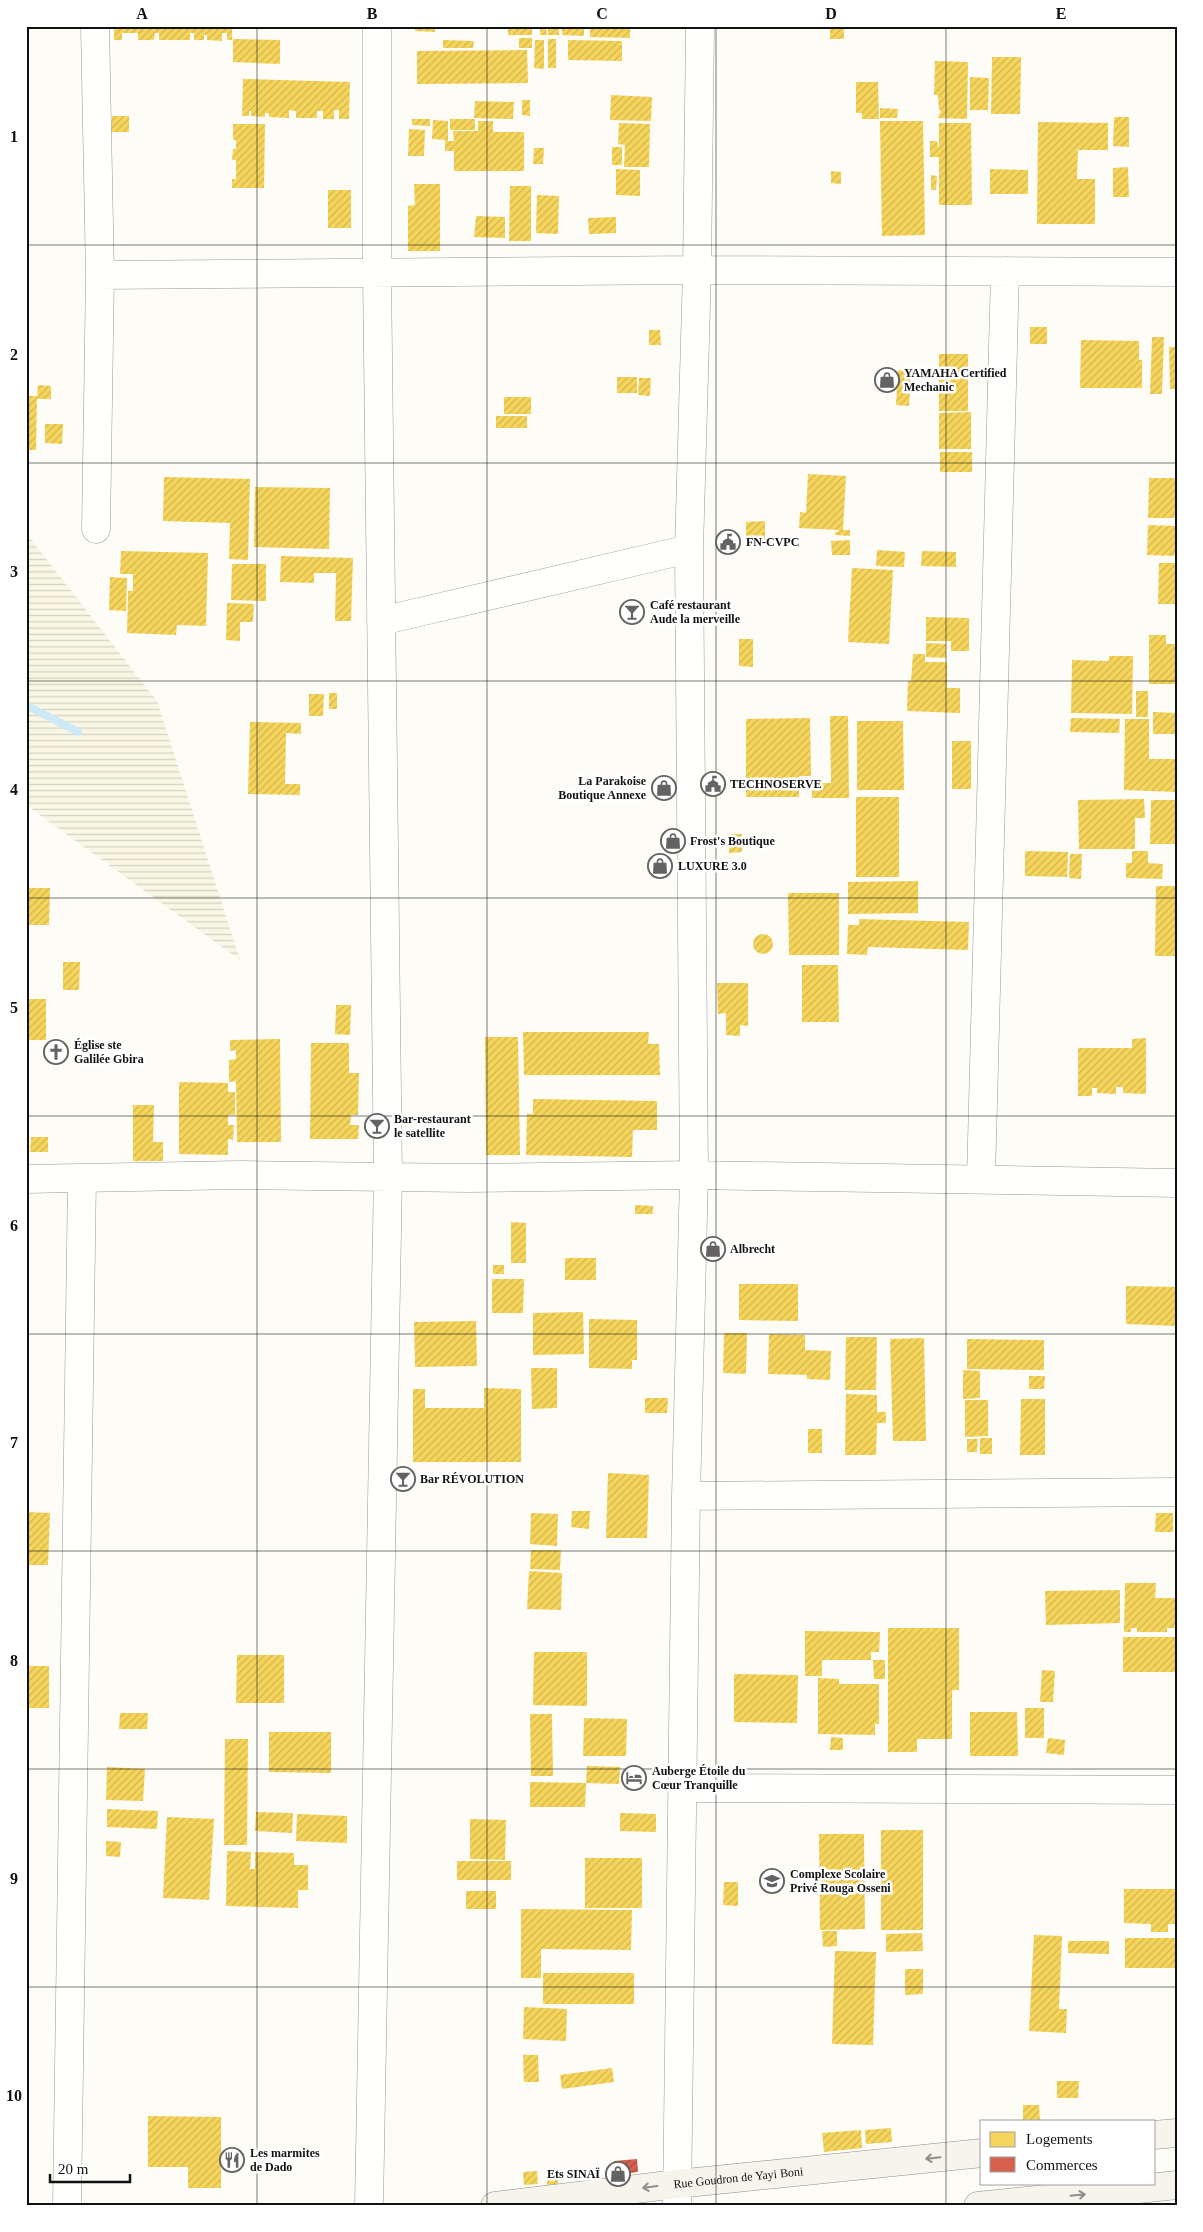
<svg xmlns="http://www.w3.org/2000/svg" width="1203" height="2232" font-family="'Times New Roman',serif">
  <defs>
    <pattern id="farmland-rules" width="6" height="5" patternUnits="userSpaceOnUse" patternTransform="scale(1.25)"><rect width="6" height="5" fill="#f9f7e4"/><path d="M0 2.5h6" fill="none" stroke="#d4d3c3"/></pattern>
    <pattern id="homes-hatch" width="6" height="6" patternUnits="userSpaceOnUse" patternTransform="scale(1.25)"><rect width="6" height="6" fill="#f6d55c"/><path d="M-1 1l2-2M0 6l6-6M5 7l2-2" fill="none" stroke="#d2b64f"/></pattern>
    <pattern id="shops-hatch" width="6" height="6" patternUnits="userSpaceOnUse" patternTransform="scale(1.25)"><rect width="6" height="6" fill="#d6604d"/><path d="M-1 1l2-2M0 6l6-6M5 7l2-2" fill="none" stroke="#ac4e3f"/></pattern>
  </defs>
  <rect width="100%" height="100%" fill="#fdfcf7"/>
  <!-- farmland -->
  <path fill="url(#farmland-rules)" d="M26,533L157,701L240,960L26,805Z"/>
  <!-- homes -->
  <path fill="url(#homes-hatch)" d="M114,26H232V40H227V33H222V41L207,40V35H204V40H194V33H190V40H159V33H155L154,40H138V33H122V40H114Z
    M415,26H435V32L415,31Z
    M508,26H532V35H508Z
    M590,26L630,27V38L590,37Z
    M830,26H844V39H830Z
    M540,27H546L547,35H540Z
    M548,28H559V35H548Z
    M562,28L584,29V36L562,35Z
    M519,38H532V48H519Z
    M233,39L280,40V64L233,62Z
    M548,39H556V68H548Z
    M443,40L474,41L473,48H443Z
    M535,40H544V69L534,68Z
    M568,40L622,41V61L568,60Z
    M527,50L528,83L417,84V51Z
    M992,57H1021L1020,114H991Z
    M935,61L968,62L967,119L938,118L941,110H939L938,95H934Z
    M970,77L989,78L988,110H970Z
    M243,79L350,82L349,119H339V110H334V119H323V111H317V118H296V111L289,110V118L269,117V113H265V117L251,116V111H249V116H242Z
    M856,82H878L879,119H862V113H856Z
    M611,95L652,97L651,121L610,120Z
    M522,100H530V116L522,115Z
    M475,101L514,102L513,119L474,118Z
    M880,108L898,109L897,118H880Z
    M112,116H129V132H111Z
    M1114,117H1129V147L1113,146Z
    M412,119H430V126L412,125Z
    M450,119H475V130H450Z
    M433,120L448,121V141H454L453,131H478V121H493V132H524V171H454V151H445V140L432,139Z
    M880,121H923L925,235L882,236Z
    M1038,122L1108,123V150H1078L1077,179H1095V224H1037Z
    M619,123L650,124L649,167H624L625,145L618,144Z
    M939,123H971L972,205H939V157H930V141H937L939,149Z
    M233,124H265L264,188H232V179H236V160H232L233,149H236V140H233Z
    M409,129L425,130L424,156H408Z
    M612,147H622V165H612Z
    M534,148H544L543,164H533Z
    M1128,167L1129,197H1113V168Z
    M616,169L640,170V196L616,195Z
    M990,169L1028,170V194H990Z
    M831,171L841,172V184L831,183Z
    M931,175L937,176L936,190H931Z
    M414,184H440V251H408V206L415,205Z
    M510,186H531V241H509Z
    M328,190H351V228H328Z
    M537,195L559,196L558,234L536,233Z
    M476,216L505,217V238L474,237Z
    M616,217V233L589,234L588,218Z
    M1030,327H1047V344H1030Z
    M649,330H660L661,345H649Z
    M1152,337H1164L1162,394H1150Z
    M1081,340L1139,341V360H1142V388H1080Z
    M1169,347H1177V389H1170Z
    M939,354H968V411H939Z
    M898,370L911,371L909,406L896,405Z
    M617,377H637V393H617Z
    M639,378H651L650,396L638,395Z
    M38,385L51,386V399H37Z
    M27,396H37L36,450H26Z
    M504,397H531V414H504Z
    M971,412V449H939V413Z
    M496,416H527V428H496Z
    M45,424H63L62,444L45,443Z
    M940,452H972V472H940Z
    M808,474L846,476L843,530H850V536L835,535V532H838L839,530L799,528L800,512L806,513Z
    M164,477L250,479L248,560L229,559L230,523L163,521Z
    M1149,478H1177V518H1148Z
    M255,487L330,488L329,549L254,547Z
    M765,521V546H746V522Z
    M1148,525L1177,526V556L1147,555Z
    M850,540V555H832L831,541Z
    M877,550L905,552L904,567L876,566Z
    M121,551L208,553L206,626L177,625L176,635L127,633L128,591H133V574H120Z
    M922,551L956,552V567L921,566Z
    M281,556L353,558L351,621H335L336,573H314V583L280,582Z
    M1159,563H1177V604H1158Z
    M232,564H266V601L231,600Z
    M852,568L893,570L889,644L848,642Z
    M110,577L127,578L126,611L109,610Z
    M227,603L254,604L253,622H240V641L226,640Z
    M926,617L969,618V651H951V641H926Z
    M1149,635H1166V644H1176V684H1149Z
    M739,639H753V667L739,666Z
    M926,643L946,644V658L926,657Z
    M913,654H925V662H947V688H960V713L907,711L908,681H911Z
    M1109,656H1133L1132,714L1071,713L1072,660L1109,661Z
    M1136,691H1148V717H1136Z
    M329,693H337V709H329Z
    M309,694H324L323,716H309Z
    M1153,712L1177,713V734H1153Z
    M830,716H848L849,798H812V783H831Z
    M810,718L811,776H799V797H746V719Z
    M1071,718L1120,719L1119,733L1070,732Z
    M1125,719H1149V759H1177V792L1124,790Z
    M857,721H903L904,790H857Z
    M250,722L301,723V734L286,733L285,784H300V795L248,794Z
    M952,741H971V789H952Z
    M856,797H899V877H856Z
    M1144,799L1145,818H1135V849H1079L1078,800Z
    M1151,800H1177V844H1150Z
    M729,834H742V852L729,853Z
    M1025,851L1068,852L1067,877L1025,876Z
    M1132,851H1148V863L1163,864L1162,879L1126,878V863H1132Z
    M1070,854H1082L1081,879L1069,878Z
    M918,881V913L848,914V882Z
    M1156,886H1177V956H1155Z
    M26,888H50L49,925H26Z
    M788,893H839V955H789Z
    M859,919L969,922L968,950L868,947L867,955L847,954L848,925H859Z
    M753 944a10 10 0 1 1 20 0a10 10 0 1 1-20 0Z
    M63,962H80L79,990H63Z
    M802,965H838L839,1022H802Z
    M717,983H748V1026L740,1025V1036L726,1035V1013L718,1014Z
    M26,999H46V1040H26Z
    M336,1005H351L350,1035L335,1034Z
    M523,1032H649L648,1044H659L660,1075H524Z
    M485,1037H518L520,1155H486Z
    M1146,1038V1094L1123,1093V1087H1116V1094L1097,1093V1088H1092V1096H1078V1048H1132V1039Z
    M280,1039L281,1142H237L236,1081L229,1082V1060L236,1059V1050L230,1051V1040Z
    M311,1043H349V1073H359L358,1115H351L350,1125H359L358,1139H310Z
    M179,1082L228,1083V1092H235V1115H228V1125H234L233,1140L228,1139V1155L179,1154Z
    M533,1099L657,1101V1130H633L632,1157L526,1155L527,1114H533Z
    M133,1105H154L153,1142H163V1161H133Z
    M31,1137H48V1152H30Z
    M635,1205L653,1206V1214H635Z
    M511,1222L526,1223V1263H511Z
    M565,1258H596V1280H565Z
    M493,1265H504V1274H493Z
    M492,1279H524L523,1313H492Z
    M739,1284H798V1321L739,1320Z
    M1126,1286L1177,1287V1326L1126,1324Z
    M583,1312L584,1354L533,1355V1313Z
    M589,1319L637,1320V1360H632V1369L589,1368Z
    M476,1321L477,1366L415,1367L414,1322Z
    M724,1333H747L746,1374L723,1373Z
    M769,1334L805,1335V1350L831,1351L830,1380L807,1379V1375L768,1374Z
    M846,1337H877L876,1390H845Z
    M924,1338L926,1441H893L890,1339Z
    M967,1339L1044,1340V1370L967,1369Z
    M531,1368H557V1408L532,1409Z
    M963,1370L980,1371V1398L963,1399Z
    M1029,1376H1045L1044,1389H1029Z
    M484,1388L521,1389V1462H413V1389H425V1408H484Z
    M846,1394L877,1395V1412H886V1423H877L876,1455H845Z
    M645,1398H668L667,1413H645Z
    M1021,1399H1045V1455H1020Z
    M965,1400H988V1436L965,1437Z
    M808,1429H822V1453H808Z
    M980,1438H992V1454H980Z
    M967,1439H978L977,1452H967Z
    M608,1473L649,1475L647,1538H606Z
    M572,1511H590L589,1529L571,1527Z
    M26,1512L50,1513L48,1565H26Z
    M531,1513L558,1514L557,1546L530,1544Z
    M1156,1513H1173V1532H1155Z
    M531,1550H561L560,1570L530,1569Z
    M529,1571L562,1573L561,1610L527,1609Z
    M1125,1583H1156L1155,1598H1177V1628H1167V1632H1137V1628H1131V1632H1124Z
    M1120,1590V1623L1046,1625L1045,1591Z
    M888,1628H959V1690H952V1739H917V1752H888Z
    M805,1631L880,1632L879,1652H871V1660H822V1676H805Z
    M1123,1637H1177V1672H1123Z
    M534,1652H587V1706L533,1705Z
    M237,1655H284V1703H236Z
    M873,1660H885V1679H874Z
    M26,1666H49V1708H26Z
    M1042,1670L1055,1671L1053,1702H1040Z
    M734,1674L798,1675L797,1723L734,1722Z
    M818,1678L839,1679V1684H879V1724H875V1735L818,1734Z
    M1025,1708H1044V1738H1025Z
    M970,1712H1017L1018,1756H970Z
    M120,1713H148L147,1729H119Z
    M530,1714H552L553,1776H531Z
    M584,1718L627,1719L626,1756H583Z
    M269,1732H331V1773L269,1772Z
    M831,1737L843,1738V1750H830Z
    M1048,1738L1065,1740L1064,1755L1046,1753Z
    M225,1739H248L247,1845H224Z
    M587,1766L620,1767L619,1784L586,1783Z
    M107,1767L145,1769L143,1801L106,1800Z
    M530,1782L586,1783L585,1807H530Z
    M107,1809L158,1811L157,1829L107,1827Z
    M256,1812L293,1813L292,1833L255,1831Z
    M620,1813L656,1814V1832L620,1831Z
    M297,1814L347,1816V1843L296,1841Z
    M167,1817L214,1819L209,1900L163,1898Z
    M470,1819L506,1820L505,1860L470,1859Z
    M881,1830H923V1930H881Z
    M819,1834H864L865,1929L820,1930Z
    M106,1841L121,1842L120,1857L106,1856Z
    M227,1851L251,1852L250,1869H255V1852L294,1853V1865H308V1890H298V1908L226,1906Z
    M585,1858H642V1908H585Z
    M457,1861H511V1880H457Z
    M724,1882H738V1906L723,1905Z
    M1124,1889H1177V1924H1168V1932H1151V1924L1124,1923Z
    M466,1891H496V1909H466Z
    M521,1909L632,1910L631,1950L541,1949V1978H521Z
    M822,1931H837V1946L823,1947Z
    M922,1933L923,1951L886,1952V1934Z
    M1034,1935L1062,1936L1059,2009H1067L1066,2033L1029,2031Z
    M1125,1938H1177V1968H1125Z
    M1068,1941H1109V1954L1068,1953Z
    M835,1951L876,1952L873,2045L832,2044Z
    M905,1969H923V1994L905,1995Z
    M543,1973H634V2004H543Z
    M524,2007L567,2009L566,2041L523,2039Z
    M523,2055H538L539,2082H524Z
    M612,2068L614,2082L562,2089L560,2075Z
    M1057,2081H1079L1078,2098H1057Z
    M1023,2105H1039L1040,2121H1023Z
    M148,2116L221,2117V2188H188V2167H148Z
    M891,2128L892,2142L866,2144L865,2130Z
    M861,2130L862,2148L824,2152L822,2133Z
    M537,2171L538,2184L524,2185L523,2172Z
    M557,2171L558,2184L547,2185L546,2172Z"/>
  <!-- shops -->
  <path fill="url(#shops-hatch)" d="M637,2159L638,2172L615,2175L614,2161Z"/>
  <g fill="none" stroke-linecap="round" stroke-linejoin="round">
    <!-- stream -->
    <path stroke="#cde8f7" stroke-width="8" d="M26,705L78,732"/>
    <defs>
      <path id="street" d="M95,26L100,275L96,529
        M100,275L697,270L1177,272
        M381,621L689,549
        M26,1179L240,1175L468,1178L694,1175L1177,1183
        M981,1179L1005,271
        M686,1496L1177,1492
        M684,1788L1177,1790
        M67,2206L82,1178
        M369,2206L388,1177L377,273V26
        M677,2206L686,1496L694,1175L689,549L697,270L700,26"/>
      <g id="secondary">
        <path d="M1154,2135L1177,2133"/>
        <path id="s1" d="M495,2206L677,2184L982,2153"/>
        <path d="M978,2206L1177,2185"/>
      </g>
    </defs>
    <!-- street casing -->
    <use href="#street" stroke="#979795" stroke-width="29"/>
    <!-- secondary casing -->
    <use href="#secondary" stroke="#8e8d8b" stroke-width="29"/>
    <!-- street -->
    <use href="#street" stroke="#fffffe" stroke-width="28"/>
    <!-- secondary -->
    <use href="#secondary" stroke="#f6f4eb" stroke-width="28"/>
  </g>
  <!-- one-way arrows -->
  <defs><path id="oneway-shaft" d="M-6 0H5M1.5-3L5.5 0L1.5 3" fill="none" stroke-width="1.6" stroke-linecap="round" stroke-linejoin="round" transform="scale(1.25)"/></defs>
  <g stroke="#8f8e89">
    <use href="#oneway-shaft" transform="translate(933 2158) rotate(174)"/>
    <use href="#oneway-shaft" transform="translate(650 2187) rotate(173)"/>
    <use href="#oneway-shaft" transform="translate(1078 2195) rotate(-6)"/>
  </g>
  <!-- grid -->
  <path fill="none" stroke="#111" stroke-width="1" stroke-opacity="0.55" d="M257,26V2206M487,26V2206M716,26V2206M946,26V2206M26,245H1177M26,463H1177M26,681H1177M26,898H1177M26,1116H1177M26,1334H1177M26,1551H1177M26,1769H1177M26,1987H1177"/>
  <!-- icons -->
  <defs>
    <symbol id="shop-ring" viewBox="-11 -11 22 22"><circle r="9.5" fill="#fff" stroke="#646362" stroke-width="1.5"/><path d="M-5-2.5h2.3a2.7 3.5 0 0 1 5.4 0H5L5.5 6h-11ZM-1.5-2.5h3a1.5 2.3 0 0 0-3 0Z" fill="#646362"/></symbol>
    <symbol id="civic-ring" viewBox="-11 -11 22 22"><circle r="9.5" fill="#fff" stroke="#646362" stroke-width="1.5"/><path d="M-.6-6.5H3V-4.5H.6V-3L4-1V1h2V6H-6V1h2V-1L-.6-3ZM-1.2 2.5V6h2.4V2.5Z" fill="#646362"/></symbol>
    <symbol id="bar-ring" viewBox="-11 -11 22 22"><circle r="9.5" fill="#fff" stroke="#646362" stroke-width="1.5"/><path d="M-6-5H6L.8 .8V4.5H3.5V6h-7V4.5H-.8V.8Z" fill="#646362"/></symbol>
    <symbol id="church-ring" viewBox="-11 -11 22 22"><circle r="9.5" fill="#fff" stroke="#646362" stroke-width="1.5"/><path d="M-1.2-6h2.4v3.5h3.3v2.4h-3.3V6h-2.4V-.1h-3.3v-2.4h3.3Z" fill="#646362"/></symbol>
    <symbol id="hotel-ring" viewBox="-11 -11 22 22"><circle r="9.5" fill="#fff" stroke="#646362" stroke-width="1.5"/><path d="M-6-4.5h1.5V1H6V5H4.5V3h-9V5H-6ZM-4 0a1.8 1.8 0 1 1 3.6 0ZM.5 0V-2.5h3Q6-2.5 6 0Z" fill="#646362"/></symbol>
    <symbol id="school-ring" viewBox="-11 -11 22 22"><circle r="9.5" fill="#fff" stroke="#646362" stroke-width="1.5"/><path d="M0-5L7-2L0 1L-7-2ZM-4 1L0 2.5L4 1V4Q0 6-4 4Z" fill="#646362"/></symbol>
    <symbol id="restaurant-ring" viewBox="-11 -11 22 22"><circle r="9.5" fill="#fff" stroke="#646362" stroke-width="1.5"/><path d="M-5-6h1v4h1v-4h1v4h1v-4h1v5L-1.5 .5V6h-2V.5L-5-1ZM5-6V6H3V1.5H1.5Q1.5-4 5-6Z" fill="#646362"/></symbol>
  </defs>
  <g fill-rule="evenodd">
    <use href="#shop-ring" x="873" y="366" width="28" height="28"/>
    <use href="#civic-ring" x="714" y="528" width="28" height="28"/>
    <use href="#bar-ring" x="618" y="598" width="28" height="28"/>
    <use href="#civic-ring" x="699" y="770" width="28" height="28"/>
    <use href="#shop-ring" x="650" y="774" width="28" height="28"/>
    <use href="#shop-ring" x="659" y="827" width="28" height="28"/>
    <use href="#shop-ring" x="646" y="852" width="28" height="28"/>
    <use href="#church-ring" x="42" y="1038" width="28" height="28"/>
    <use href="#bar-ring" x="363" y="1112" width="28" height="28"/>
    <use href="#shop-ring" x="699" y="1235" width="28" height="28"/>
    <use href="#bar-ring" x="389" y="1465" width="28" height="28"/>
    <use href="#hotel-ring" x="620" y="1764" width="28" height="28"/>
    <use href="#school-ring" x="758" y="1867" width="28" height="28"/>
    <use href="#restaurant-ring" x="218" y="2146" width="28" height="28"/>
    <use href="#shop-ring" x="604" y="2160" width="28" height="28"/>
  </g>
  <g text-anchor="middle" stroke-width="5" stroke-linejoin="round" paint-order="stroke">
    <!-- poi labels -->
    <g font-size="12" font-weight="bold" fill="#111" stroke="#fff" text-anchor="start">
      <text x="904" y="377">YAMAHA Certified<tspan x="904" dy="14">Mechanic</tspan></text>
      <text x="746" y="546">FN-CVPC</text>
      <text x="650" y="609">Café restaurant<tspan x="650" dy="14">Aude la merveille</tspan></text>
      <text x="646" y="785" text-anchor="end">La Parakoise<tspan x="646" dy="14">Boutique Annexe</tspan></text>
      <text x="730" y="788">TECHNOSERVE</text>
      <text x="690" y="845">Frost's Boutique</text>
      <text x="678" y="870">LUXURE 3.0</text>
      <text x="74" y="1049">Église ste<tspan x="74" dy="14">Galilée Gbira</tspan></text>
      <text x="394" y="1123">Bar-restaurant<tspan x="394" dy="14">le satellite</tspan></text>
      <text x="730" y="1253">Albrecht</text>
      <text x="420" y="1483">Bar RÉVOLUTION</text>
      <text x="652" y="1775">Auberge Étoile du<tspan x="652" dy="14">Cœur Tranquille</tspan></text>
      <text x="790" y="1878">Complexe Scolaire<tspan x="790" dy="14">Privé Rouga Osseni</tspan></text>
      <text x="250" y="2157">Les marmites<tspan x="250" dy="14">de Dado</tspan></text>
      <text x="600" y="2178" text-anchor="end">Ets SINAÏ</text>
    </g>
    <!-- street labels -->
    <g font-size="12" fill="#111" stroke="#fff">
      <text dy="4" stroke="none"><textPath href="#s1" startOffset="245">Rue Goudron de Yayi Boni</textPath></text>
    </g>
  </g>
  <!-- border -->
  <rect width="1203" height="2232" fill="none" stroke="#ffffff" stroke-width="55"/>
  <!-- legend -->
  <rect x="980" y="2120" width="175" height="65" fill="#ffffff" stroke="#a0a0a0"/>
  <rect x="990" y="2132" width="25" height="15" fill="#f6d55c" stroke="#a0a0a0"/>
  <text x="1026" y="2144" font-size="15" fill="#111111">Logements</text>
  <rect x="990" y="2157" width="25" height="15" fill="#d6604d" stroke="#a0a0a0"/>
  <text x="1026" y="2170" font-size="15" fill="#111111">Commerces</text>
  <!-- scale -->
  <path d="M50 2174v8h80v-8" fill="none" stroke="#111111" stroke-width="2.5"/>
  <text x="58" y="2174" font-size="15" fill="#111111" stroke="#ffffff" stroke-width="4" paint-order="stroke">20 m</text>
  <rect x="28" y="28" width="1148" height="2176" fill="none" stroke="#111" stroke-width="2"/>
  <g font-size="16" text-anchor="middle" font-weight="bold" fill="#111">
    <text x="142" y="19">A</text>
    <text x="372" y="19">B</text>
    <text x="602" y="19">C</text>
    <text x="831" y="19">D</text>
    <text x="1061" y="19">E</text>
    <text x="14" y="142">1</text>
    <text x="14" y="360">2</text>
    <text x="14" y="577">3</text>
    <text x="14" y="795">4</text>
    <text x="14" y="1013">5</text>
    <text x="14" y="1231">6</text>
    <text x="14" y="1448">7</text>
    <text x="14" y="1666">8</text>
    <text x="14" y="1884">9</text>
    <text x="14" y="2101">10</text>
  </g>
</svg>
